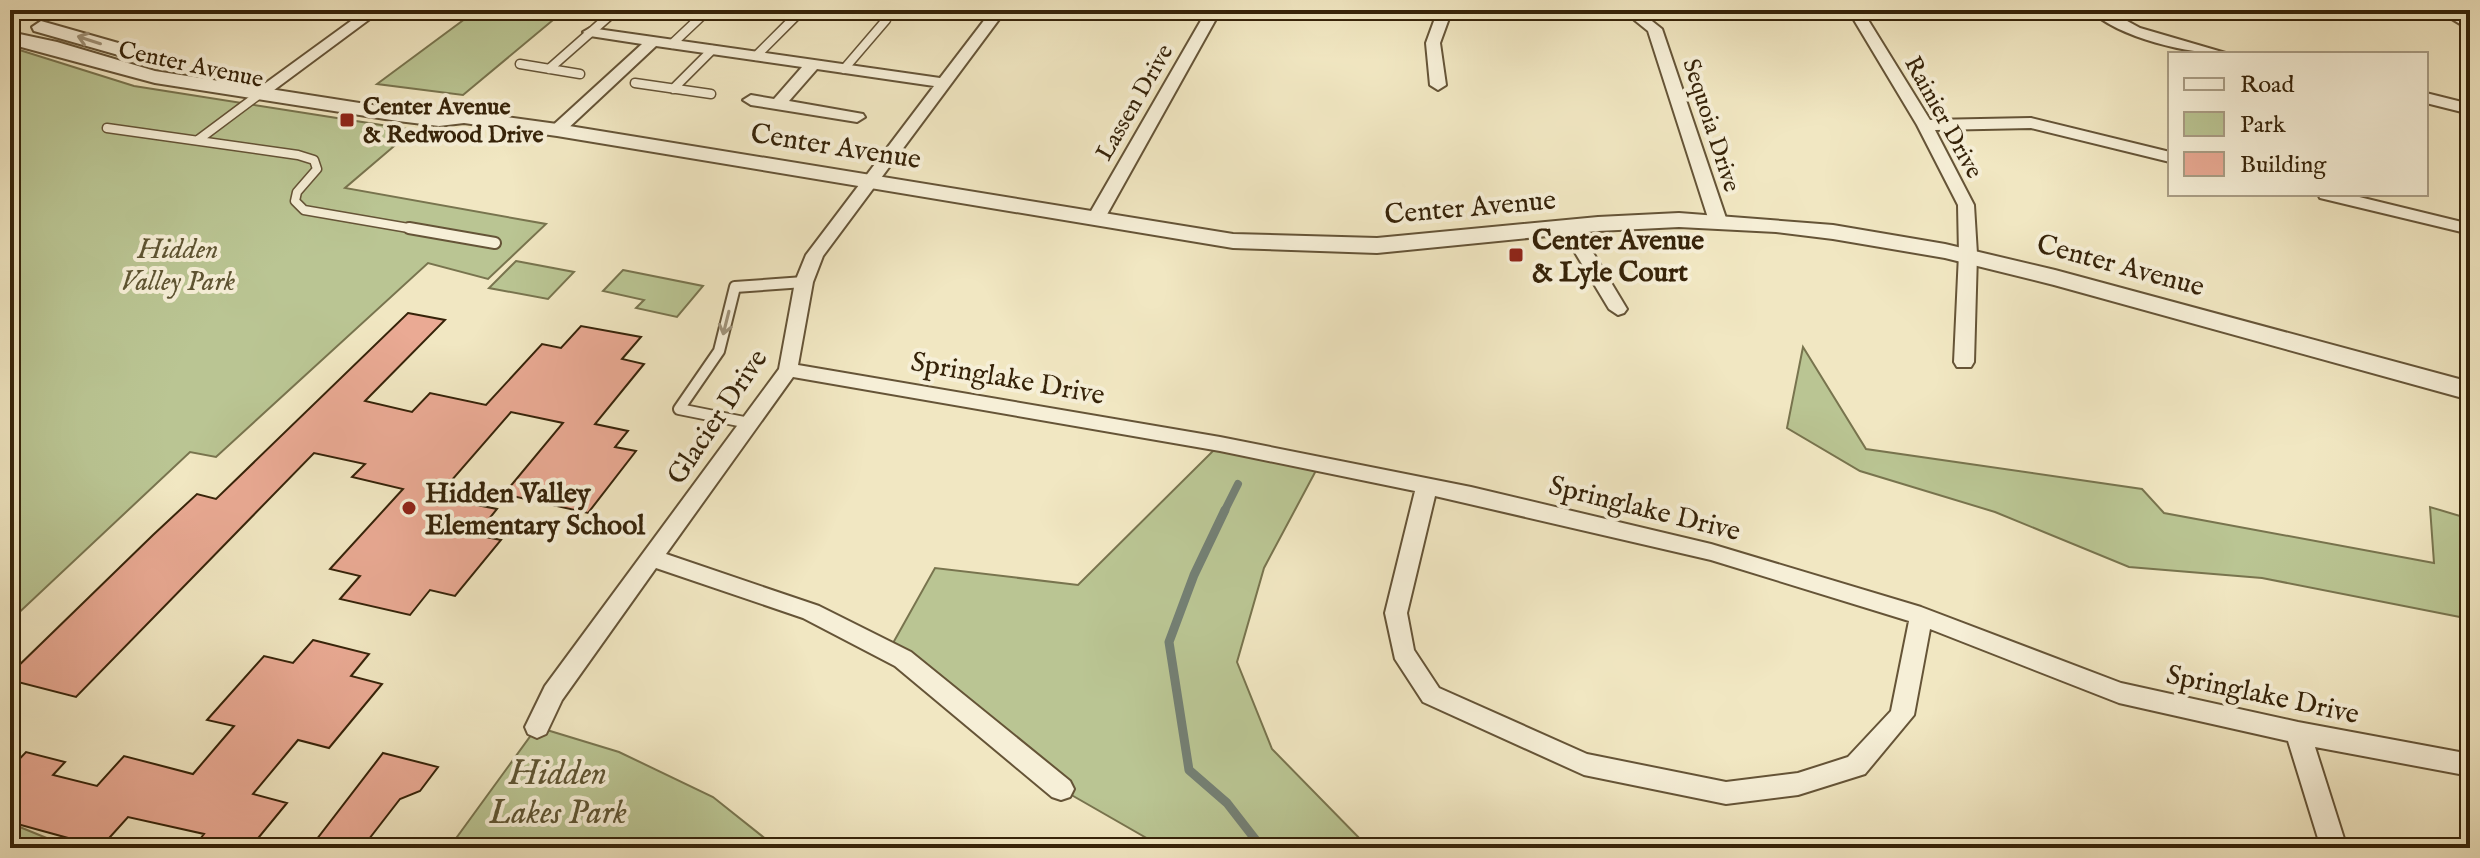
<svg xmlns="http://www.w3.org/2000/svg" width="2480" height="858" font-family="'IM FELL English',serif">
  <rect width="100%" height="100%" fill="#f1e7c2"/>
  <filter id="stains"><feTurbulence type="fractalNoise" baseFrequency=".0025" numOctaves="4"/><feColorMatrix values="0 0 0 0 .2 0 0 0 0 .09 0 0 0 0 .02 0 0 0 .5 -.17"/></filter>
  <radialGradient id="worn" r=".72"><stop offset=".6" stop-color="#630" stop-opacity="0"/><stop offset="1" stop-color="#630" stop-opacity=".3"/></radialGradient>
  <!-- green -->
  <path fill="#bac593" stroke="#78744e" stroke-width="2" d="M477,10H565L463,95L377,84Z
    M10,47L134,86L413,130L345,188L546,224L488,279L428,263L216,457L190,452L10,621Z
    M516,261L574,272L548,299L489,288Z
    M623,270L703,286L677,317L636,308L644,300L603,291Z
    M1803,347L1866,449L2142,489L2164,513L2434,563L2430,507L2470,519V619L2262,578L2129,567L1995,512L1860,471L1787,428Z
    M1220,444L1320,463L1264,568L1237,662L1272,749L1369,848H1164L1061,789L888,652L935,568L1078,585Z
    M537,727L619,752L713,797L777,848H449Z
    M10,823L71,848H10Z"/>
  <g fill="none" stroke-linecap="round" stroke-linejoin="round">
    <!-- stream-far1 -->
    <path stroke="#748074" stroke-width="8" d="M1224,512L1238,484"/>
    <!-- stream -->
    <path stroke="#748074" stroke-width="9" d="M1225,510L1194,575L1169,642L1189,770L1227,803L1262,848"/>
  </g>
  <!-- building -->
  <path fill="#eaaa94" stroke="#362309" stroke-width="2" d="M408,313L445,320L365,401L412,412L430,393L486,405L542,344L561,348L581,326L641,337L622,359L644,364L595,424L628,431L615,447L636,451L588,513L504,494L563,423L511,412L437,497L497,509L476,535L501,540L455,596L430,590L410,615L340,599L360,576L330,569L403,489L352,477L365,464L314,453L76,697L10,680V674L153,535L197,494L216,499Z
    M313,640L369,654L351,676L382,684L329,748L298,740L253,794L287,803L250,848H193L204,834L128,817L101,847L10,822V769L26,752L65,762L53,775L97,786L124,756L193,774L234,726L207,720L264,656L293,663Z
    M383,753L438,767L420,791L400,799L362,848H310Z"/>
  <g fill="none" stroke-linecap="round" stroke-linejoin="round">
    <defs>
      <path id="service-far1" d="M672,44L708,10
        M756,56L795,17
        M520,64L580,74
        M549,69L616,10
        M844,69L886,20
        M635,83L711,94
        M673,89L712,50
        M107,128L298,155L314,160L317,169L297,192L295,201L304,210L420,230
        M198,140L261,93"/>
      <path id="service" d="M409,228L495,243
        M749,423L679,409L719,351L735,287L804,282"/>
      <path id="minor" d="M366,10H382L266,96H256V90Z
        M992,10H1006L823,256L813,282L798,365L1220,437L1471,487L1711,544L1921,607L2121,683L2298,722L2470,754V776L2315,747L2347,848H2321L2288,741L2119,703L1930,629L1914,715L1865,774L1798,795L1726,804L1584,775L1423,702L1395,659L1385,613L1415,491L1220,451L793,377L666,554L819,606L911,652L1070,781L1074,789L1070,797L1061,800L1052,797L895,666L803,618L656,568L562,700L546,734L537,738L528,734L525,727L545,686L779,369L795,282L806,255L934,86L817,69L789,101L863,114L865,117L857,122L751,105L743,100L751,95L774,99L802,67L656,46L563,133H551V127L642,44L590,36L583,32L590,28L940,78ZM1435,496L1711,560L1909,621L1891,711L1848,757L1798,773L1726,782L1587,754L1439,688L1414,650L1407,613Z
        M1207,10H1221L1105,218L1102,222H1090L1087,218Z
        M1438,10H1452L1440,43L1446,85L1438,90L1430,85L1426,43Z
        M1622,10H1638L1662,29L1727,221L1724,225H1712L1709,221L1648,31Z
        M1848,10H1862L1930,120L2031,118L2170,152V162L2031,128L1935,130L1974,205L1977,254L1974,362L1971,367H1957L1954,362L1959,254L1958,205L1917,125Z
        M2090,10H2107L2140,28L2229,54C2189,54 2119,38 2090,10Z
        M2437,10H2454L2470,20V30Z
        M2426,93L2470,104V114L2426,103Z
        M2318,194H2347L2470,224V234L2320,198Z
        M1568,221L1577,226L1627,309L1624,313L1618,315L1609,309L1559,226Z"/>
      <path id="tertiary" d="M41,21L164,56L167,60L157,66L34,31L32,27Z
        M10,32L57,42L155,71L398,109L439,114L464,111L557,124L1233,234L1377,238L1598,217L1679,213L1833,225L1945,244L2055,270L2470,382V400L2054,285L1945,258L1833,239L1776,232L1679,227L1598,231L1377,253L1233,248L557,136L464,123L439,126L398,121L155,83L10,44Z"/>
    </defs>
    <!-- service-far1 casing -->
    <use href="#service-far1" stroke="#655437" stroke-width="11"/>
    <!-- service casing -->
    <use href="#service" stroke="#655437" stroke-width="14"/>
    <!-- minor casing -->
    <use href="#minor" stroke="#655437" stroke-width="4"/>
    <!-- tertiary casing -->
    <use href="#tertiary" stroke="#655437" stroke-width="4"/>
    <!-- service-far1 -->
    <use href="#service-far1" stroke="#f6efd7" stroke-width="8"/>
    <!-- service -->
    <use href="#service" stroke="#f6efd7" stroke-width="10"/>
    <!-- minor -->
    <use href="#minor" fill="#f6efd7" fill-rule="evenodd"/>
    <!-- tertiary -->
    <use href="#tertiary" fill="#f6efd7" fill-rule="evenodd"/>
  </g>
  <!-- one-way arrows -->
  <defs><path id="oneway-shaft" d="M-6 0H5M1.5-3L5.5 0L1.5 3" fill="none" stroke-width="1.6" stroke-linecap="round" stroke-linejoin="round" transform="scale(2)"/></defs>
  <g stroke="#a0937a">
    <use href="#oneway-shaft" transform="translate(89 40) rotate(-162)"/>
    <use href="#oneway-shaft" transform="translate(726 323) rotate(104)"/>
  </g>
  <!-- markers -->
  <g fill="#8f2418" stroke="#f6efd7" stroke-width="3">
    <rect x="339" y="112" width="16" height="16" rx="4"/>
    <rect x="1508" y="247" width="16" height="16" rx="4"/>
    <circle cx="409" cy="508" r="8"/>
  </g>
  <g text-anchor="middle" stroke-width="8" stroke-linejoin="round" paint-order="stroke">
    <!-- far-street labels -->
    <g font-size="24" fill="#362309" stroke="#f6efd7">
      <text transform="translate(191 64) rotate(12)" y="8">Center Avenue</text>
      <text transform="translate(1134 102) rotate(-60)" y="8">Lassen Drive</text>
      <text transform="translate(1944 117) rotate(61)" y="8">Rainier Drive</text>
      <text transform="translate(1712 125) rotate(72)" y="8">Sequoia Drive</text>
    </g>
    <!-- far-poi labels -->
    <g font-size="24" font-weight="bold" fill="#362309" stroke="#f6efd7" text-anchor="start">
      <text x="363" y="114">Center Avenue<tspan x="363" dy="28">&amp; Redwood Drive</tspan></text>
    </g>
    <!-- street labels -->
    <g font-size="28" fill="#362309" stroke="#f6efd7">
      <text transform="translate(836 145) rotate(9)" y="10">Center Avenue</text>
      <text transform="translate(1470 206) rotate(-5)" y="10">Center Avenue</text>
      <text transform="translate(2121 264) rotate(15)" y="10">Center Avenue</text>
      <text transform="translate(1008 377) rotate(10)" y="10">Springlake Drive</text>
      <text transform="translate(716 416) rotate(-56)" y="10">Glacier Drive</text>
      <text transform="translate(1645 507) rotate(14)" y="10">Springlake Drive</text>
      <text transform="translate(2263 693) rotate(12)" y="10">Springlake Drive</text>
    </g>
    <!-- poi labels -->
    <g font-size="28" font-weight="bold" fill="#362309" stroke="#f6efd7" text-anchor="start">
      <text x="1532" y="249">Center Avenue<tspan x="1532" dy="32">&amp; Lyle Court</tspan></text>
      <text x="425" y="502">Hidden Valley<tspan x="425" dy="32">Elementary School</tspan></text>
    </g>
    <!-- park labels -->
    <g font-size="28" font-style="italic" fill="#5e5432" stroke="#f6efd7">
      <text x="178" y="258">Hidden<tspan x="178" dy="32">Valley Park</tspan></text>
    </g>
    <!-- near-park labels -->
    <g font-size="34" font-style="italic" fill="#5e5432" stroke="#f6efd7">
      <text x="558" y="784">Hidden<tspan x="558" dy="39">Lakes Park</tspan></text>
    </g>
  </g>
  <!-- margin -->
  <rect width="2480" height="858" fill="none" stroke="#f1e7c2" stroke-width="40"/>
  <rect x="12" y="12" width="2456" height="834" fill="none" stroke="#362309" stroke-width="4"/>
  <rect x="20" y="20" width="2440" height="818" fill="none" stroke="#362309" stroke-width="2"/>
  <!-- legend -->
  <rect x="2168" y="52" width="260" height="144" fill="#f6efd7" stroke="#a99d85" stroke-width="2"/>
  <rect x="2184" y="78" width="40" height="12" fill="#f6efd7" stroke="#a99d85" stroke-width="2"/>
  <text x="2240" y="92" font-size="24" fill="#362309">Road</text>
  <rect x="2184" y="112" width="40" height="24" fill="#bac593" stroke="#a99d85" stroke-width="2"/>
  <text x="2240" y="132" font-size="24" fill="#362309">Park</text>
  <rect x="2184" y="152" width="40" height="24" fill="#eaaa94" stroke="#a99d85" stroke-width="2"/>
  <text x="2240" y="172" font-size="24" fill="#362309">Building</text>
  <rect width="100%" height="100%" filter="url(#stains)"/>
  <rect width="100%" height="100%" fill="url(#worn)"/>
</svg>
